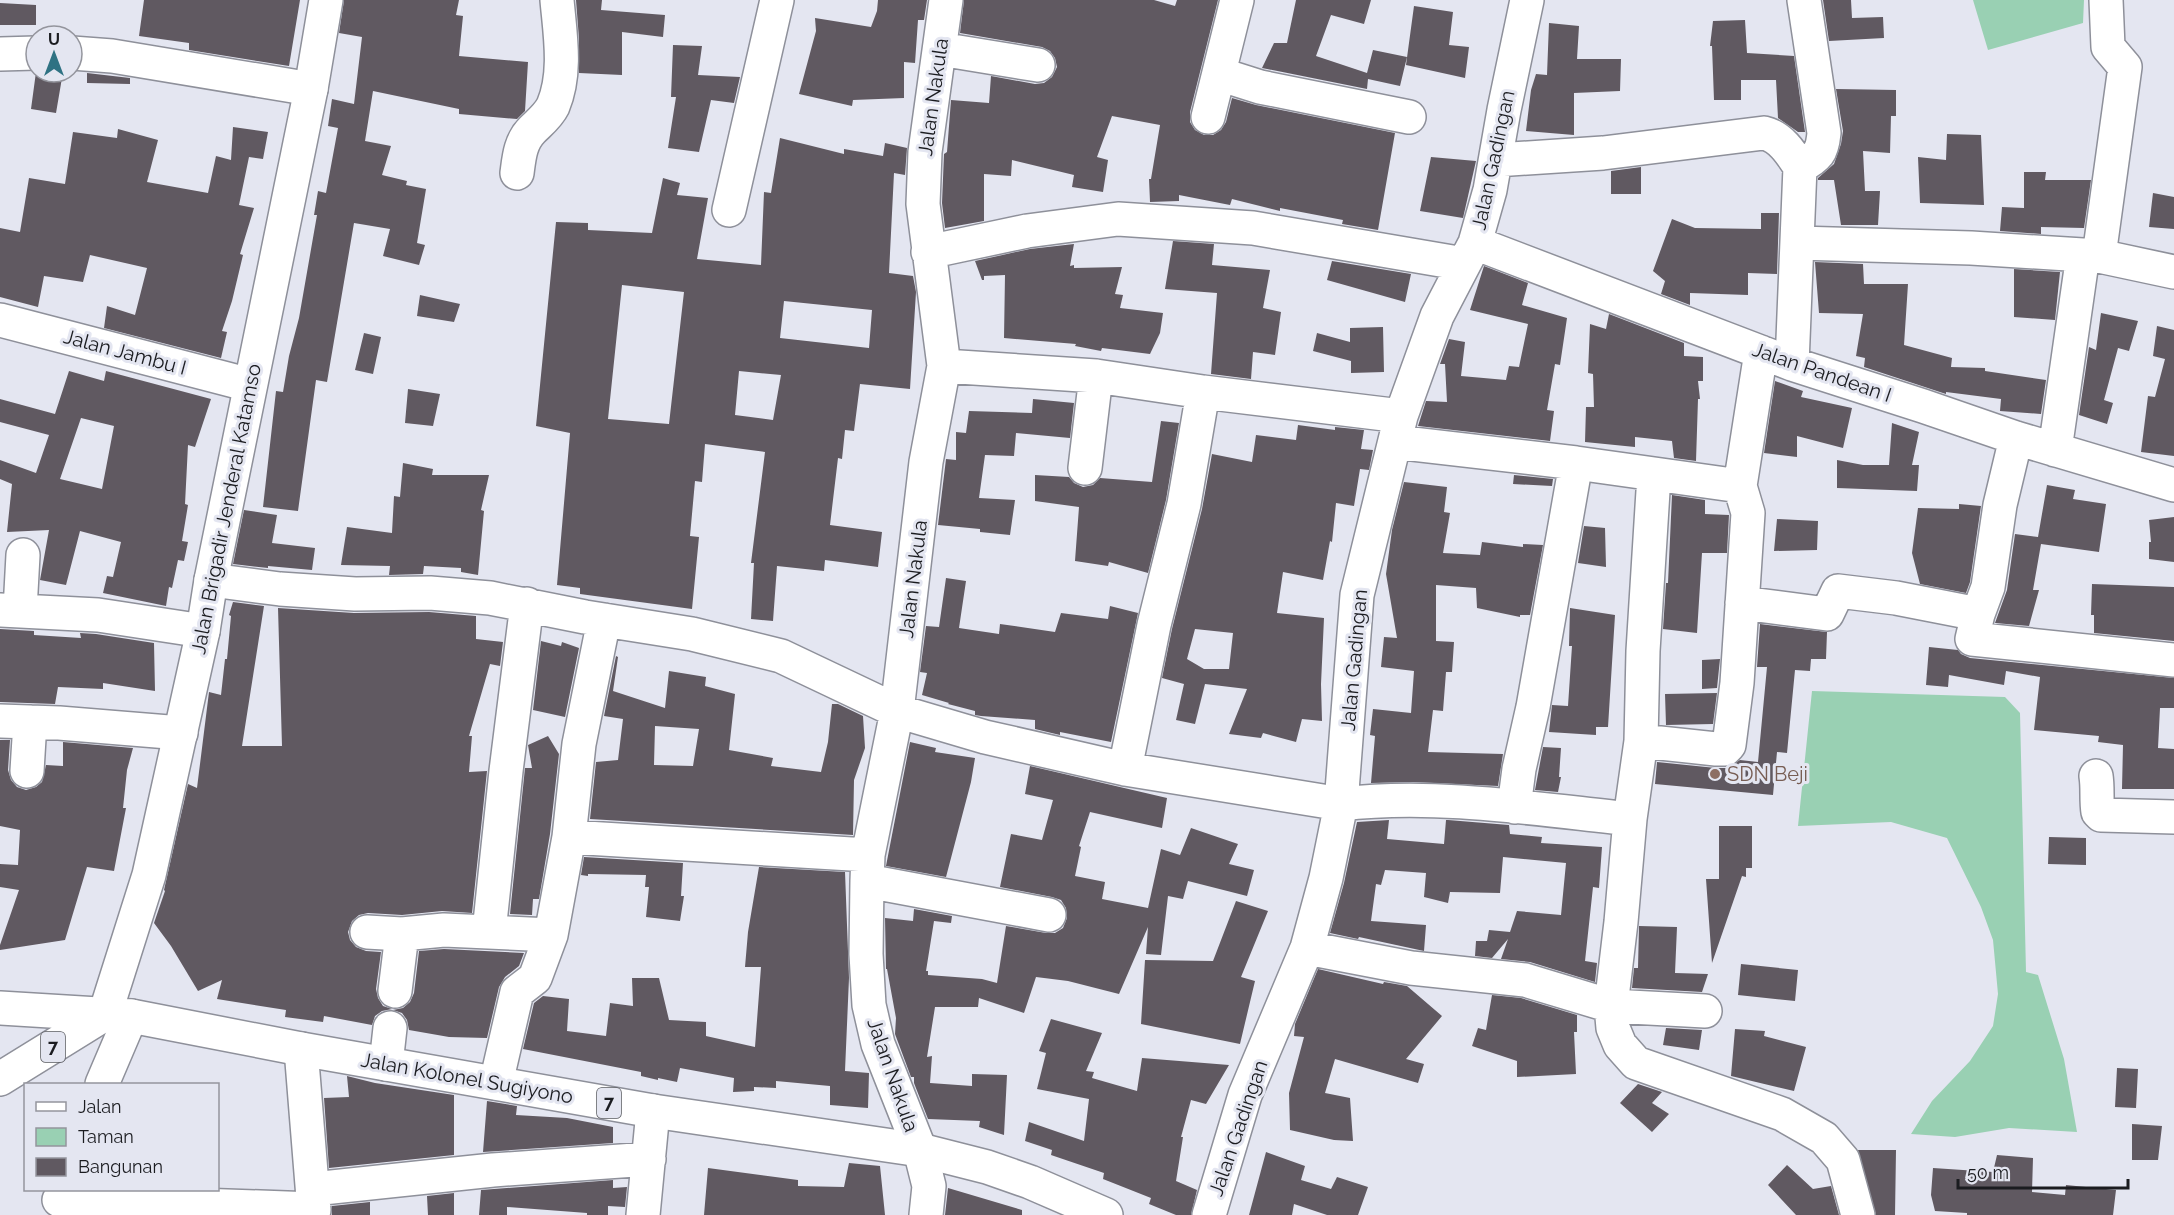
<svg xmlns="http://www.w3.org/2000/svg" width="2174" height="1215" font-family="Raleway,sans-serif">
  <rect width="100%" height="100%" fill="#e4e6f1"/>
  <!-- green -->
  <path fill="#99d0b3" d="M1973,0H2084L2083,23L1988,50Z
    M1812,691L2005,697L2020,713L2026,972L2038,975L2064,1059L2077,1132L2009,1128L1955,1137L1911,1134L1932,1101L1970,1061L1993,1026L1998,994L1993,940L1981,907L1947,838L1891,822L1798,826Z"/>
  <!-- building -->
  <path fill="#605961" fill-rule="evenodd" d="M144,0H300L289,66L189,50V43L139,36Z
    M344,0H459L456,15L463,16L459,56L528,62L525,111L517,119L459,114V109L373,91L365,141L391,146L382,175L407,181L406,185L426,189L417,243L425,245L419,265L383,256L390,229L354,223L327,382L316,380L298,511L263,507L276,391L283,392L289,356L299,318L317,215H314L318,191L326,193L338,128L328,126L332,99L354,104L362,37L339,33Z
    M576,0H602L601,10L665,15L663,37L622,32V75L579,73V39Z
    M878,0H927L924,20H918L915,63L904,62V98L853,100L852,106L799,94L816,31L815,18L871,27L877,11Z
    M964,0H1154L1175,6L1177,0H1218L1190,112V122L1195,130L1204,135H1213L1221,130L1226,122L1232,98L1256,105L1395,133L1378,230L1342,224L1343,220L1280,208V211L1232,199L1230,205L1179,195V201L1150,202L1149,179H1151L1160,125L1112,116L1097,157L1108,160L1103,192L1072,187L1074,175L1012,160L1011,176L984,174V221L945,228L942,203L944,154L947,152L951,100L989,103L991,76L1035,84L1044,83L1052,77L1057,67L1055,58L1050,51L1042,47L960,33Z
    M1296,0H1371L1364,24L1331,15L1316,56L1367,73L1373,50L1407,57L1400,86L1368,79L1367,89L1262,68L1274,43H1287Z
    M1823,0H1851L1852,18L1883,17L1884,38L1829,41Z
    M0,3L36,5V25H0Z
    M1414,6L1453,12L1449,45L1469,47L1465,78L1406,65Z
    M1745,20L1747,53L1794,56L1805,132H1798L1778,118L1776,80H1741V100H1714L1712,46H1710L1713,21Z
    M1549,23L1579,26L1577,59H1621L1620,91L1574,93V135L1526,131L1531,90L1536,74L1547,75Z
    M673,45L702,46L698,75L740,77L734,103L711,100L699,152L668,148L676,97H671Z
    M36,72H63L56,113L31,109Z
    M87,73L130,78V84L87,83Z
    M1836,89L1896,90V116H1891L1890,153L1863,151L1865,191H1880L1878,225H1841L1834,180H1818V178L1834,164L1841,144L1843,131Z
    M233,127L268,132L263,159L249,157L239,205L254,208L240,254L243,255L232,301L222,331L227,332L221,358L104,328L107,306L135,315L147,268L90,255L83,282L44,276L38,307L0,297V228L20,232L29,178L65,184L73,132L117,138L118,129L158,140L147,182L208,193L216,156L231,160Z
    M1947,134L1981,135L1984,205L1920,203L1918,157L1946,160Z
    M780,138L844,154V149L883,156L885,143L907,148L905,175L894,173L889,273L913,276L916,292L910,389L860,384L854,431L845,430L842,459L838,458L830,525L882,532L878,567L825,560L824,571L777,566L773,621L751,619L754,563H751L765,452L705,444L702,482L695,481L690,536L699,537L692,609L580,594V588L557,585L570,433L536,426L556,222L588,223V230L652,233L663,178L680,183L677,195L708,198L697,259L761,265L764,192L771,193ZM622,285L684,292L669,424L608,419ZM784,301L872,310L869,348L780,338ZM739,371L781,375L773,420L735,415Z
    M1431,157L1476,161L1463,218L1420,211Z
    M1641,167V194H1611V171Z
    M2024,172H2046L2045,180H2091L2084,228L2041,227V234L2000,231L2002,207L2024,208Z
    M2153,193L2174,197V229L2149,227Z
    M1761,213H1779L1777,274L1748,273V295L1690,293V305L1661,294L1665,281L1653,271L1672,219L1695,228L1761,229Z
    M1173,241L1214,244L1212,265L1270,270L1263,308L1281,312L1275,355L1253,352L1251,379L1211,374L1217,293L1165,289Z
    M1074,244L1070,266L1074,265V268L1122,267L1115,294L1123,295L1120,308L1163,313L1160,333L1150,354L1102,348L1101,351L1075,346L1076,344L1004,338L1005,275L984,276V280H982L975,261L1030,249Z
    M1332,261L1411,274L1405,302L1327,280Z
    M1815,262L1863,264L1864,284H1908L1904,345L1952,358L1951,367L1985,368V371L2046,380L2041,414L2000,411L2001,399L1946,392V394L1864,367L1865,358L1856,356L1863,314L1819,313Z
    M1484,266L1528,283L1522,305L1567,318L1560,365L1555,364L1547,410L1554,411L1550,441L1418,426L1426,401L1447,402L1445,364H1440L1449,339L1465,342L1461,376L1506,380L1509,366L1519,367L1528,324L1470,310Z
    M2014,269L2060,272L2055,320L2014,317Z
    M420,295L460,304L454,322L417,316Z
    M2101,313L2138,321L2129,351L2118,348L2104,400L2113,403L2107,424L2079,415L2089,347L2096,350Z
    M1609,314L1684,343V356L1703,357V381H1698L1700,399H1698L1696,461L1674,458L1672,441L1635,437V447L1585,442L1586,407H1594L1593,374L1588,373L1590,324L1606,329Z
    M2157,326L2174,330V456L2141,452L2148,396L2155,397L2165,359L2153,356Z
    M1383,327L1384,372L1351,373V361L1313,351L1317,333L1350,342V328Z
    M364,333L381,337L373,374L355,370Z
    M69,371L104,381L106,371L211,399L195,447L188,445L185,504L188,505L182,541L188,542L184,561L178,560L172,588L169,587L166,606L103,593L107,576L113,577L121,542L80,531L66,585L40,580L49,530L7,532L12,484L0,479V460L36,473L49,435L0,422V399L55,414ZM81,418L114,426L102,489L60,479Z
    M1775,381L1803,391L1801,397L1852,408L1843,448L1797,436V457L1764,453Z
    M408,389L440,394L433,426L405,423Z
    M1033,399L1074,403L1070,438L1016,433L1014,456L985,455L979,498L1015,500L1010,535L980,532V529L938,525L946,459L956,460V432L966,433L969,411L1032,413Z
    M1161,421L1179,423L1166,500L1148,573L1109,562L1108,566L1075,561L1079,507L1035,501V475L1069,477L1074,483L1083,487L1093,485L1100,478L1152,482Z
    M1892,423L1919,432L1912,465H1919L1917,491L1837,488V460L1863,465H1889Z
    M1298,425L1335,430V427L1364,430L1361,449L1373,450L1369,470L1360,469L1354,506L1336,503L1332,542L1330,541L1323,580L1283,572L1277,613L1324,618L1321,684L1322,721L1302,719L1296,742L1263,733L1261,738L1229,734L1247,689L1205,684L1195,724L1176,720L1184,684L1162,678L1172,629L1202,509L1212,454L1252,462L1256,435L1296,440ZM1195,629L1233,633L1229,669H1204L1187,659Z
    M403,463L433,469L432,475H489L481,510L484,511L478,575L461,572V568L424,566L423,574L389,575L390,566L341,565L347,527L392,533L394,496L400,497Z
    M1514,475L1553,479L1552,486L1513,484Z
    M1404,482L1447,487L1444,512L1450,513L1443,553L1480,555L1482,542L1523,547V544L1543,545L1530,615H1520V617L1477,608L1476,588L1436,585V641L1454,642L1452,672H1446L1443,711L1433,710L1428,752L1503,754L1498,786L1413,782L1371,783L1375,736L1370,735L1373,709L1411,713L1414,671L1381,667L1384,637L1397,638L1386,574L1392,530Z
    M2047,485L2075,490L2073,499L2106,504L2099,552L2041,544L2033,590H2039L2029,626L1995,623L2007,590L2015,534L2038,537Z
    M1672,495L1705,500V514L1729,515L1727,553H1702L1697,633L1663,629L1666,583H1668Z
    M1959,504L1981,506L1970,582L1966,593L1920,584L1912,553L1918,508L1959,509Z
    M244,510L277,515L272,543L315,548L312,570L268,566V568L233,564Z
    M2174,517V562L2149,559V542H2151L2149,520Z
    M1777,519L1818,521L1817,550L1774,551Z
    M1584,526L1605,528L1606,567L1578,563Z
    M946,578L966,581L959,628L999,634L1000,624L1055,632L1061,613L1108,619L1110,606L1138,613L1111,742L1060,732V735L1035,729V720L981,716L975,715V711L948,704L949,703L922,695L927,673L920,672L926,626L939,627Z
    M2092,584L2174,587V641L2094,633V615H2091Z
    M233,602L264,606L242,746H282L278,608L354,613L429,612L476,616V639L503,642L500,666L490,664L469,736H472L469,772L487,771L472,913L442,911L402,915L368,913L359,915L352,921L348,932L350,940L356,947L366,951L381,952L376,989L378,998L383,1006L392,1009L382,1011L375,1016L372,1025L324,1016L323,1022L285,1017L286,1010L217,999L222,980L198,991L171,946L154,923L165,891L164,890L188,784L197,788L209,692L221,695L225,659H227L231,616L229,615Z
    M1570,608L1615,615L1608,727H1596V735L1549,732L1552,705L1568,706L1572,646H1569Z
    M1760,624L1827,632L1826,659H1811L1810,671L1795,670L1787,753L1777,752L1773,795L1655,784L1657,762L1716,768H1726L1740,760L1758,762L1767,667H1757Z
    M0,629L34,631V635L81,638L80,633L96,634L154,643L155,691L103,683V689L58,687L55,704L0,702Z
    M541,641L561,646L562,642L579,648L565,717L533,710Z
    M1929,647L1958,650L1961,654L1970,658L2174,678V708H2160L2158,748L2174,749V789H2122L2123,745L2098,742L2099,736L2034,730L2040,677L2006,671L2004,685L1949,675L1948,687L1926,685Z
    M616,656L618,657L613,691L665,708L669,671L706,677L705,686L735,694L729,750L773,758L771,766L821,772L828,742L832,704H838L863,716L865,748L854,780L853,835L590,819L596,762L618,760L623,719L604,716ZM655,726L699,729L693,766L654,765Z
    M1720,659L1717,688L1702,689V660Z
    M1717,693L1713,724L1666,725L1665,694Z
    M548,736L559,754L550,834L539,899H533L532,915L510,914L525,768H532L528,745Z
    M0,740H10L8,770L11,780L17,787L26,790L36,787L42,782L46,765L63,766V742L133,748L127,770L123,808H126L114,871L87,867L65,940L0,950V945L19,890L0,887V864L18,865L20,830L0,826Z
    M910,742L936,748L935,752L975,758L971,782L946,877L886,866Z
    M1543,747L1561,748L1559,777H1561L1558,792L1535,790Z
    M1030,766L1167,798L1162,828L1090,812L1079,846L1081,847L1075,876L1105,882L1102,899L1148,908L1161,849L1180,855L1191,828L1238,844L1229,864L1254,870L1247,896L1188,881L1183,899L1168,896L1161,955L1146,954L1148,927L1119,994L1068,981L1036,977L1024,1013L979,998L978,1007H935L927,1057L932,1056L930,1083L972,1086V1074L1007,1075L1004,1135L979,1127L980,1121L928,1119L914,1083V1077H911L895,1034L896,1018L887,969H886L885,918L913,921L914,909L952,916L951,923L934,921L926,971H928V975L982,979L997,983L1006,926L1046,933H1055L1063,928L1067,918L1066,908L1061,900L1052,897L1000,887L1011,834L1042,840L1053,800L1025,794Z
    M1389,820L1387,839L1444,844L1446,820H1448L1509,825L1510,834L1542,837L1541,843L1602,847L1599,888L1593,887L1585,961L1597,963L1595,982L1530,962L1501,959L1508,939L1492,958L1475,956L1476,941H1487L1489,930L1510,932L1517,911L1561,915L1566,863L1503,857L1500,893L1450,892L1448,903L1424,897L1426,873L1385,870L1381,885L1376,884L1371,921L1426,925L1424,951L1359,937L1358,939L1330,933L1344,883L1357,822Z
    M1719,826H1752V868H1746V877L1742,876L1712,963L1706,879H1719Z
    M2049,837L2086,838V865L2048,864Z
    M584,857L683,863L681,896H684L680,921L646,917L649,887H645L646,875L588,874V876L581,875Z
    M759,867L845,872L849,978L845,1071L869,1073L868,1108L830,1105V1086L776,1081V1088L754,1087V1091L733,1092L734,1078L680,1068L677,1082L658,1078V1080L641,1076V1072L523,1049L534,1003L543,996L569,999L567,1031L606,1036L610,1003L633,1006L632,978H659L669,1020L706,1022V1036L755,1047L761,967H745L748,932Z
    M1236,901L1268,911L1241,977L1255,981L1240,1044L1141,1024L1145,960L1213,961Z
    M1639,926L1677,927L1675,973L1708,974L1702,992L1632,988L1634,968H1638Z
    M444,949L524,953L519,966L505,977L499,987L487,1038L449,1037L409,1030L407,1020L402,1013L393,1010L403,1008L410,1002L414,993L419,951Z
    M1741,964L1798,970L1795,1001L1738,995Z
    M1318,969L1383,984L1384,982L1407,986L1442,1016L1406,1059L1424,1064L1418,1083L1335,1059L1325,1093L1350,1098L1353,1141L1334,1140L1290,1130L1289,1093L1304,1037L1294,1036L1295,1024Z
    M1492,995L1521,998L1577,1015V1032H1574L1576,1074L1517,1077V1061L1472,1046L1478,1028L1486,1030Z
    M1051,1019L1102,1033L1086,1071L1094,1072L1092,1078L1137,1091L1142,1058L1229,1065L1206,1104L1191,1100L1181,1137H1183L1176,1181L1197,1190L1191,1215H1176L1149,1204L1151,1198L1103,1179L1104,1173L1051,1155L1052,1150L1025,1141L1029,1122L1084,1141L1089,1099L1037,1089L1046,1053L1039,1051Z
    M1666,1028L1702,1030L1699,1050L1663,1045Z
    M1735,1029L1765,1031L1764,1036L1806,1047L1794,1091L1731,1076Z
    M2117,1068L2138,1069L2136,1108L2115,1107Z
    M347,1076L375,1083L454,1095V1155L329,1168L324,1098L349,1097Z
    M1638,1084L1662,1092L1652,1103L1669,1114L1652,1132L1620,1103Z
    M487,1101L517,1106L516,1115L567,1118L613,1127V1143L483,1152Z
    M2132,1124L2162,1126L2158,1160H2132Z
    M1858,1150H1896L1895,1215H1876Z
    M1266,1152L1305,1166L1301,1180L1331,1189L1337,1177L1368,1187L1358,1215H1327L1294,1204L1292,1215H1249Z
    M1997,1155L2033,1158L2032,1192L2065,1195L2066,1185L2116,1190L2113,1215H1967V1213L1935,1211L1931,1195L1933,1168L1993,1172Z
    M849,1163L880,1166L885,1215H704L708,1168L798,1180V1186L844,1187Z
    M1787,1165L1813,1189L1831,1186L1839,1215H1796L1768,1185Z
    M613,1180V1188L627,1187L625,1207L608,1206V1215H587V1213L507,1207V1215H479L481,1190Z
    M948,1188L1022,1210V1215H945Z
    M454,1193V1215H428L427,1196Z
    M370,1202V1215H332V1206Z"/>
  <g fill="none" stroke-linecap="round" stroke-linejoin="round">
    <defs>
      <path id="minor" d="M940,49L1038,65
        M72,53L112,56L311,89
        M0,54L36,53
        M1219,74L1260,87L1409,117
        M1208,117L1237,0
        M1496,160L1603,153L1764,133C1781,137 1791,153 1800,167
        M517,173C519,158 520,142 532,130C540,122 548,116 553,106C567,73 560,34 557,0
        M729,210L777,0
        M1475,243L1792,364L1923,406L2016,438L2174,485
        M1798,243L1971,248L2099,256L2174,272
        M928,252L1027,231L1118,219L1253,228L1464,264
        M2099,256L2125,67L2108,47L2106,0
        M0,320L250,385
        M1792,364L1800,167C1818,156 1822,154 1824,133L1804,0
        M944,366L1096,376L1203,392L1401,416
        M1395,442L1576,463L1740,486
        M2055,450L2083,255
        M1085,468L1096,376
        M211,580L280,589L355,594L430,593L490,598L585,617L692,634L781,656L897,711L985,737L1125,769L1341,804C1436,793 1535,809 1630,819L1621,922L1611,1006L1613,1028L1620,1045L1636,1063L1782,1114L1824,1138L1843,1160L1858,1215
        M1742,603L1827,614L1838,591L1896,598L1978,614L1972,639L2174,660
        M0,610L98,615L203,631
        M20,610L23,555
        M1978,614L1988,587L2000,505L2016,438
        M0,721L59,723L181,733
        M1641,741L1716,749H1725L1729,745L1737,683L1748,513L1740,486L1761,352
        M1125,769L1154,625L1184,504L1203,392
        M27,771L30,722
        M2096,776C2098,788 2096,800 2098,812L2101,815L2174,817
        M1514,807L1519,769L1533,707L1576,463
        M1630,819L1641,741L1643,651L1654,475
        M569,837L868,855
        M867,881L1049,915
        M367,932L402,934
        M489,932L506,771L527,604
        M1307,948L1411,968L1525,980L1611,1006L1705,1011
        M395,991L402,934L444,930L551,935
        M301,1049L314,1210
        M386,1064L390,1028
        M496,1083L517,992L535,978L551,935L569,837L579,744L604,620
        M102,1084L131,1016
        M313,1189L493,1170L649,1159
        M59,1200L314,1209
        M643,1215L653,1111
        M926,1215L929,1186L920,1150L878,1044L869,1005L866,954L867,881L868,855L897,711L926,462L944,366L923,204L925,152L946,0
        M1209,1215L1245,1095L1307,948L1326,878L1341,804L1357,595L1401,416L1437,316L1475,243L1490,190L1504,110L1527,0"/>
      <path id="major" d="M105,1014L149,875L203,631L211,580L311,89L326,0"/>
      <path id="highway" d="M0,1008L131,1016L301,1049L653,1111L920,1150L987,1167L1030,1182L1106,1215
        M0,1079L105,1014"/>
    </defs>
    <!-- minor casing -->
    <use href="#minor" stroke="#8e909a" stroke-width="36"/>
    <!-- major casing -->
    <use href="#major" stroke="#8e909a" stroke-width="36"/>
    <!-- highway casing -->
    <use href="#highway" stroke="#8e909a" stroke-width="36"/>
    <!-- minor -->
    <use href="#minor" stroke="#fff" stroke-width="33"/>
    <!-- major -->
    <use href="#major" stroke="#fff" stroke-width="33"/>
    <!-- highway -->
    <use href="#highway" stroke="#fff" stroke-width="33"/>
  </g>
  <!-- markers -->
  <circle fill="#8d6e63" stroke="#e4e6f1" stroke-width="2" cx="1715" cy="774" r="6"/>
  <g text-anchor="middle" stroke-width="6" stroke-linejoin="round" paint-order="stroke">
    <!-- shield labels -->
    <g fill="#e4e6f1" stroke="#57595f" stroke-width="1.5">
      <rect x="41" y="1032" width="24" height="30" rx="4.5"/>
      <rect x="597" y="1088" width="24" height="30" rx="4.5"/>
    </g>
    <g font-size="18" font-weight="bold" fill="#1b1c20">
      <text x="53" y="1053">7</text>
      <text x="609" y="1109">7</text>
    </g>
    <!-- street labels -->
    <g font-size="20" fill="#1b1c20" stroke="#e4e6f1">
      <text transform="translate(933 97) rotate(-82)" y="7">Jalan Nakula</text>
      <text transform="translate(1493 160) rotate(-78)" y="7">Jalan Gadingan</text>
      <text transform="translate(125 352) rotate(15)" y="7">Jalan Jambu I</text>
      <text transform="translate(1822 372) rotate(19)" y="7">Jalan Pandean I</text>
      <text transform="translate(226 509) rotate(-79)" y="7">Jalan Brigadir Jenderal Katamso</text>
      <text transform="translate(913 579) rotate(-83)" y="7">Jalan Nakula</text>
      <text transform="translate(1354 660) rotate(-85)" y="7">Jalan Gadingan</text>
      <text transform="translate(893 1075) rotate(71)" y="7">Jalan Nakula</text>
      <text transform="translate(467 1078) rotate(10)" y="7">Jalan Kolonel Sugiyono</text>
      <text transform="translate(1238 1128) rotate(-71)" y="7">Jalan Gadingan</text>
    </g>
    <!-- education labels -->
    <g font-size="20" fill="#785e54" stroke="#e4e6f1" text-anchor="start">
      <text x="1727" y="781">SDN Beji</text>
    </g>
  </g>
  <!-- legend -->
  <rect x="24" y="1083" width="195" height="108" fill="#e4e6f1" stroke="#94959d" stroke-width="1.5"/>
  <rect x="36" y="1102" width="30" height="9" fill="#ffffff" stroke="#94959d" stroke-width="1.5"/>
  <text x="78" y="1113" font-size="18" fill="#1b1c20">Jalan</text>
  <rect x="36" y="1128" width="30" height="18" fill="#99d0b3" stroke="#94959d" stroke-width="1.5"/>
  <text x="78" y="1143" font-size="18" fill="#1b1c20">Taman</text>
  <rect x="36" y="1158" width="30" height="18" fill="#605961" stroke="#94959d" stroke-width="1.5"/>
  <text x="78" y="1173" font-size="18" fill="#1b1c20">Bangunan</text>
  <!-- north arrow -->
  <g transform="translate(54 54)"><circle r="28" fill="#e4e6f1" stroke="#94959d" stroke-width="1.5"/>
  <path d="M0-4.5L10 22L0 15L-10 22Z" fill="#2f7283"/>
  <text y="-9" font-size="16" font-weight="bold" text-anchor="middle" fill="#1b1c20">U</text>
  </g>
  <!-- scale -->
  <path d="M1958 1179v9h170v-9" fill="none" stroke="#1b1c20" stroke-width="3"/>
  <text x="1967" y="1179" font-size="18" fill="#1b1c20" stroke="#e4e6f1" stroke-width="4.5" paint-order="stroke">50 m</text>
</svg>
